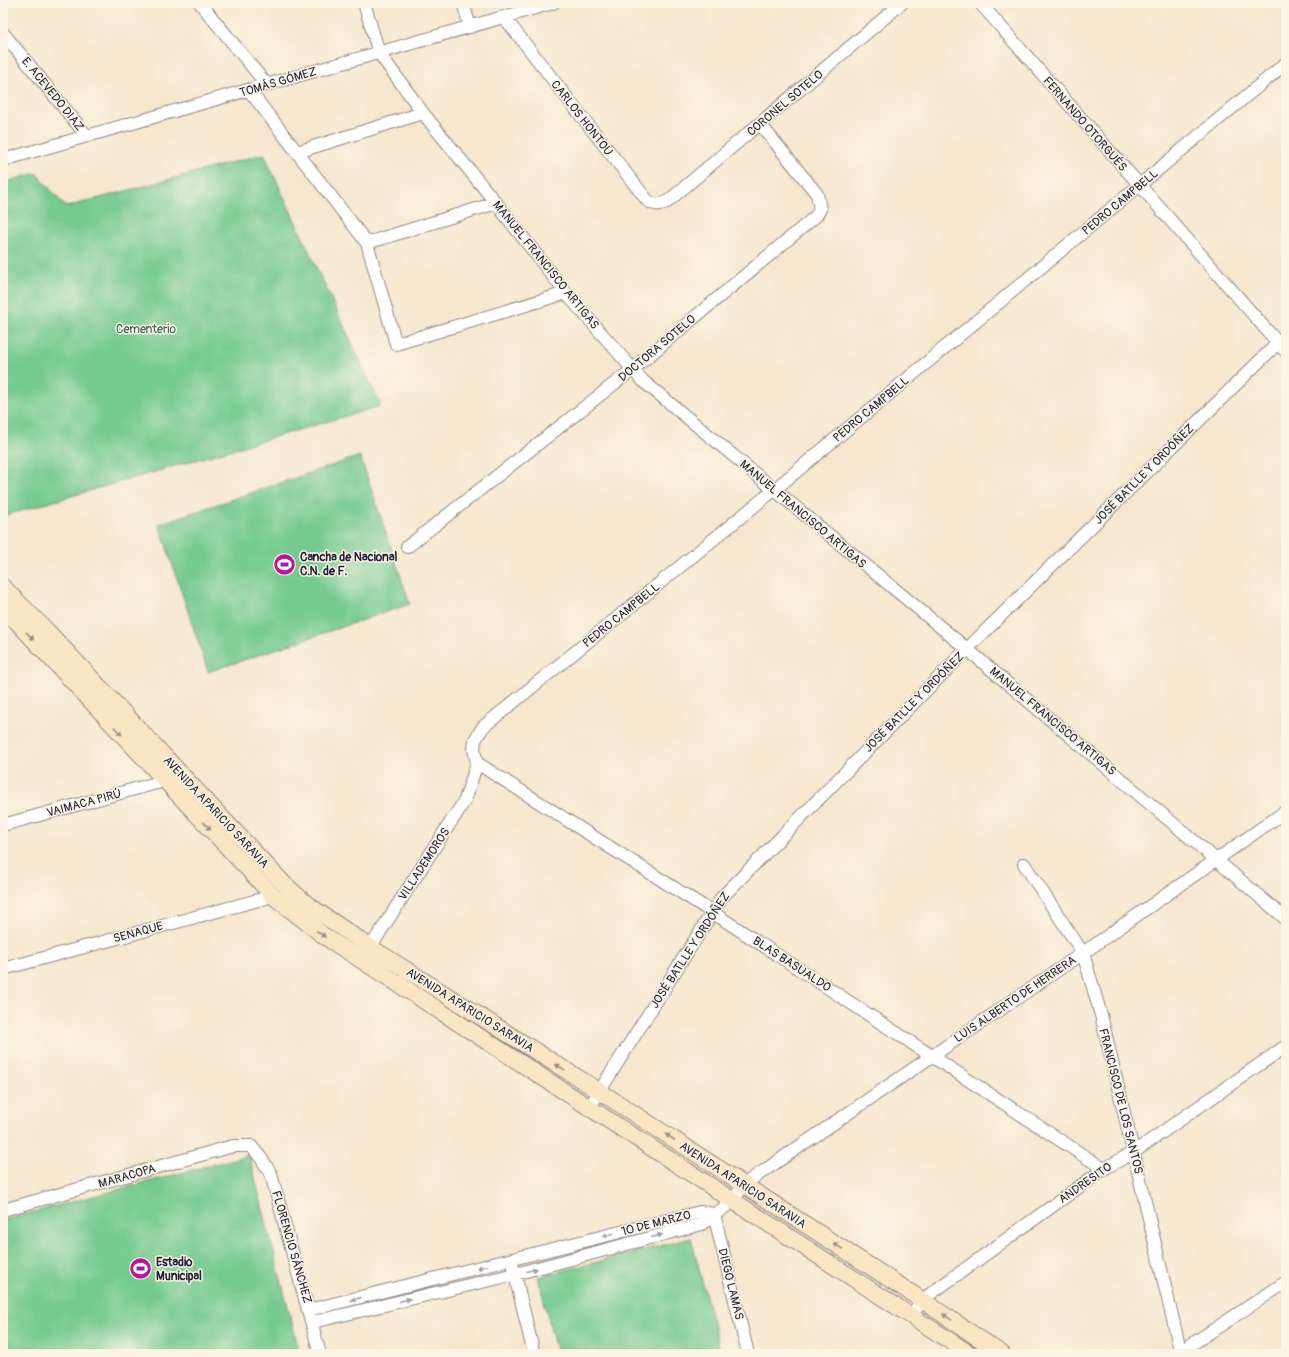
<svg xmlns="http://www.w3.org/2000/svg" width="1289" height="1357" font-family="Pangolin,sans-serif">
  <rect width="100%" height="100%" fill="#fcf5e5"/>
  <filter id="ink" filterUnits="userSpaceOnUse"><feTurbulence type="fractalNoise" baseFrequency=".025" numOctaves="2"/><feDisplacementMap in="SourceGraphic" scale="8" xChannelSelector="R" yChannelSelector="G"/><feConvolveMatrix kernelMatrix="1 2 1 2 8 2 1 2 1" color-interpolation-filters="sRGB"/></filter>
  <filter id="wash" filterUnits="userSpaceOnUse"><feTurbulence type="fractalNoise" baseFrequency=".012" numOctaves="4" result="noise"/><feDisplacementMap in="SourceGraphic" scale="16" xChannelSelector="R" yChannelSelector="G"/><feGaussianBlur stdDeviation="0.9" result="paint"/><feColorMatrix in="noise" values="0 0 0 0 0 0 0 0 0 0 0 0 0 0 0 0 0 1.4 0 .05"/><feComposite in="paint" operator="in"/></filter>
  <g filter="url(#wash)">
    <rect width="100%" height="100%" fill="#f7e7ce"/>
    <!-- green -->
    <path fill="#74ca8e" stroke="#4b7664" d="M264,154L381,406L3,516V183L36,173L66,207Z
      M360,456L410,604L208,672L159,524Z
      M249,1155L300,1354H3V1220Z
      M691,1238L721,1354H557L538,1277Z"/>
  </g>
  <g filter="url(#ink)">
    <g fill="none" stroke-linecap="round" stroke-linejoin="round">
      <defs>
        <path id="street" d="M200,3L267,85
          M364,3L379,53L423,113L496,203L566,293L643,381L967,649L1286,919
          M463,3L470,27
          M980,3L1286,352
          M504,17L647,200C655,206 658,205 667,202L902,3
          M3,33L87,136
          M249,90L367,243L396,344L566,293
          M297,152L423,113
          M3,160L553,3
          M367,243L496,203
          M407,547L633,369L816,216L820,209L817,194L760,124
          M477,763L712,912L1104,1169
          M3,825L164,781
          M1024,864L1083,953L1101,1015L1181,1354
          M366,954L465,800L477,763L474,750L475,740L483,727L774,490L1286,63
          M3,969L273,896
          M589,1108L722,897L967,649L1286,335
          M3,1210L233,1146H251L261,1158L271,1174L320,1354
          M714,1214L748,1354
          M513,1267L534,1354
          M309,1310L700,1212L714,1214
          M911,1316L922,1300L1104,1169L1134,1152L1286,1046
          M313,1322L515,1274L702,1224L733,1201L743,1185L1083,953L1286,811
          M1177,1354L1286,1282"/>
        <path id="secondary" d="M3,587L47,631L284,884L308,905L370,947L599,1091L922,1300L1002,1354
          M3,607L273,896L324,936L970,1354"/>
      </defs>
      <!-- street casing -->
      <use href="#street" stroke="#8c8484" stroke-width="14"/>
      <!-- secondary casing -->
      <use href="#secondary" stroke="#8c8484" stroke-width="18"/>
      <!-- street -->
      <use href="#street" stroke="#fff" stroke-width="12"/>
      <!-- secondary -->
      <use href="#secondary" stroke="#fbe6c4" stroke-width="16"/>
    </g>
    <!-- one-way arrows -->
    <defs><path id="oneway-solid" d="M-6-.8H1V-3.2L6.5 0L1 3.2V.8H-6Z"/></defs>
    <g fill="#998e86">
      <use href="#oneway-solid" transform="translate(30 636) rotate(47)"/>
      <use href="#oneway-solid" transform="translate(118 731) rotate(47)"/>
      <use href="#oneway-solid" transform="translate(207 826) rotate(46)"/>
      <use href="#oneway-solid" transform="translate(321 934) rotate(35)"/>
      <use href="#oneway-solid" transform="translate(560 1067) rotate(-148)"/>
      <use href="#oneway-solid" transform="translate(670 1137) rotate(-147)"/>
      <use href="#oneway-solid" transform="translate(838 1246) rotate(-147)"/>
      <use href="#oneway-solid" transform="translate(947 1317) rotate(-145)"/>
    </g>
    <g fill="#9c9ca7">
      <use href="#oneway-solid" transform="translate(608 1235) rotate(166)"/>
      <use href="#oneway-solid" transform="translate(657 1236) rotate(-15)"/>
      <use href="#oneway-solid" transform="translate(482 1267) rotate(166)"/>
      <use href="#oneway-solid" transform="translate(532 1270) rotate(-15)"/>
      <use href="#oneway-solid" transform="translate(356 1299) rotate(166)"/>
      <use href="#oneway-solid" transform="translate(405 1300) rotate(-13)"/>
    </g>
  </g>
  <!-- icons -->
  <defs>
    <symbol id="stadium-disc" viewBox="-11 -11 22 22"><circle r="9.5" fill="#b5179e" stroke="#fcf5e5"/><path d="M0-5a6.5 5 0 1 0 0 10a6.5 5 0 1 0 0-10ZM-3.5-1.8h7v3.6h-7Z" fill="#fff"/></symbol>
  </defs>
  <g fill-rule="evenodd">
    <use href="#stadium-disc" x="272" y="552" width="25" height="25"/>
    <use href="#stadium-disc" x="128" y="1256" width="25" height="25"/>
  </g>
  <g text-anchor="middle" stroke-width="3" stroke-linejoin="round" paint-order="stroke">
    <!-- street labels -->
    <g font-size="12" fill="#22223b" stroke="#fcf5e5">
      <text transform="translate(278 82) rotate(-16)" y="4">TOMÁS GÓMEZ</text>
      <text transform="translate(53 94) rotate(51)" y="4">E. ACEVEDO DIAZ</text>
      <text transform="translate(785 103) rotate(-40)" y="4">CORONEL SOTELO</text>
      <text transform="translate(582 118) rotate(52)" y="4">CARLOS HONTOU</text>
      <text transform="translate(1085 124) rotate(49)" y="4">FERNANDO OTORGUÉS</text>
      <text transform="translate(1120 202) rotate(-40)" y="4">PEDRO CAMPBELL</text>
      <text transform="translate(546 265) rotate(51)" y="4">MANUEL FRANCISCO ARTIGAS</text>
      <text transform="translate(657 348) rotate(-40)" y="4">DOCTORA SOTELO</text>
      <text transform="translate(871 409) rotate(-40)" y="4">PEDRO CAMPBELL</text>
      <text transform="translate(1144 474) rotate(-45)" y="4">JOSÉ BATLLE Y ORDÓÑEZ</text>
      <text transform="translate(803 514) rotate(40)" y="4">MANUEL FRANCISCO ARTIGAS</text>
      <text transform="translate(621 615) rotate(-39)" y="4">PEDRO CAMPBELL</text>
      <text transform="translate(914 702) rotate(-45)" y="4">JOSÉ BATLLE Y ORDÓÑEZ</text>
      <text transform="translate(1053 721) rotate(40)" y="4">MANUEL FRANCISCO ARTIGAS</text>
      <text transform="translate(84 803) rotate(-15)" y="4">VAIMACA PIRÚ</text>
      <text transform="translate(216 812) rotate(47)" y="4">AVENIDA APARICIO SARAVIA</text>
      <text transform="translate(424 864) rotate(-57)" y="4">VILLADEMOROS</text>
      <text transform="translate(138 932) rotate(-15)" y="4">SENAQUE</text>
      <text transform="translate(690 950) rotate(-57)" y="4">JOSÉ BATLLE Y ORDÓÑEZ</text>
      <text transform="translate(792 964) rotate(33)" y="4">BLAS BASUALDO</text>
      <text transform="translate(1015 999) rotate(-34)" y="4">LUIS ALBERTO DE HERRERA</text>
      <text transform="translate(470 1010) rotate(32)" y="4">AVENIDA APARICIO SARAVIA</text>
      <text transform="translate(1121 1101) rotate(76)" y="4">FRANCISCO DE LOS SANTOS</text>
      <text transform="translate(127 1176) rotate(-16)" y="4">MARACOPA</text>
      <text transform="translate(1085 1183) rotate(-35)" y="4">ANDRESITO</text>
      <text transform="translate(743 1185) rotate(33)" y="4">AVENIDA APARICIO SARAVIA</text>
      <text transform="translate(656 1223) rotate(-14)" y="4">10 DE MARZO</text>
      <text transform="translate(292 1247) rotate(74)" y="4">FLORENCIO SÁNCHEZ</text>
      <text transform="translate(731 1284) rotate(76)" y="4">DIEGO LAMAS</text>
    </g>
    <!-- park labels -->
    <g font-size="12" fill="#3f5d58" stroke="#fcf5e5">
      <text x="146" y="333">Cementerio</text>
    </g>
    <!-- poi labels -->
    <g font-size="12" font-weight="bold" fill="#22223b" stroke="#fcf5e5" text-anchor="start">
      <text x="300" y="561">Cancha de Nacional<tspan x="300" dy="14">C.N. de F.</tspan></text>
      <text x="156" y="1266">Estadio<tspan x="156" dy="14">Municipal</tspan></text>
    </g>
  </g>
  <!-- margin -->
  <rect width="1289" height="1357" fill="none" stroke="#fcf5e5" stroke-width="16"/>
</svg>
